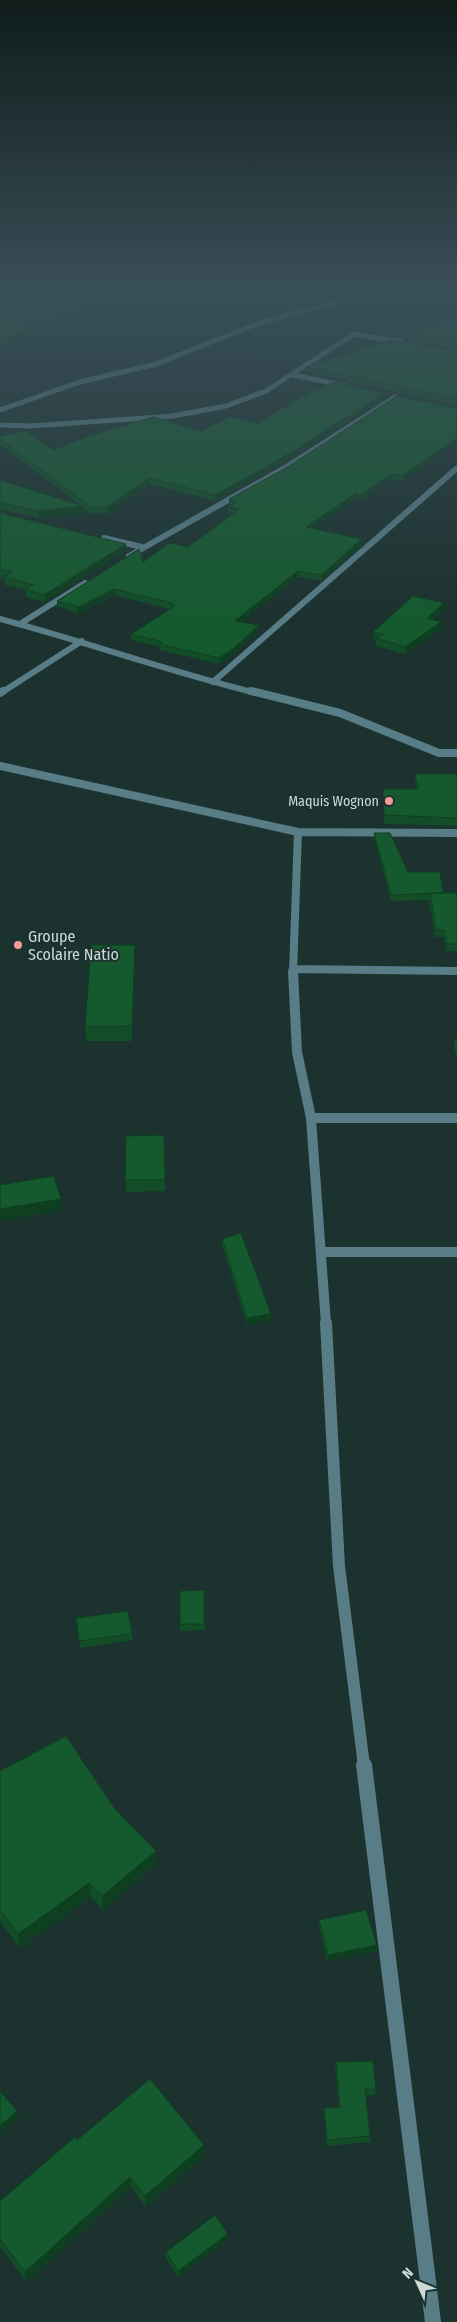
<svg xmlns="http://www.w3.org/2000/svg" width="457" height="2322" font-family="'Fira Sans Condensed',sans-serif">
  <rect width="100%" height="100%" fill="#1b322f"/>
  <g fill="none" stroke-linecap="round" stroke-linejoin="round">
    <!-- minor-far5 -->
    <path stroke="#587d86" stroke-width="5" d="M199,293L253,303
      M413,293L457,301
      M293,375L346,386
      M0,410L80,382L156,364L262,322L369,293
      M0,425L31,426L173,416L226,406L266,391L354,334L402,342
      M281,470L395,397
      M455,470L457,468"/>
    <!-- minor-far4 -->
    <path stroke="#587d86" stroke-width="6" d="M104,538L142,547
      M129,556L283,469
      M0,619C86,642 170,672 256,693
      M20,624L85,583
      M213,682L456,469
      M1,693L82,641"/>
    <!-- minor-far3 -->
    <path stroke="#587d86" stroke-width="8" d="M251,691L340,713L439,753H457
      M0,693L3,691
      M0,766L298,832L457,833
      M293,969L457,971
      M293,972L298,832"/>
    <!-- minor-far2 -->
    <path stroke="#587d86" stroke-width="10" d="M293,971L297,1052L311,1118L326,1324
      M311,1118H457
      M322,1252H457"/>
    <!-- minor-far1 -->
    <path stroke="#587d86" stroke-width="12" d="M326,1323L339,1566L364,1766"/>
    <!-- minor -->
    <path stroke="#587d86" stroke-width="16" d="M364,1765L433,2322"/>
  </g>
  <!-- wall -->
  <path fill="#124d28" d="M244,293H269L264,295Z
    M457,317V348L407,339V334Z
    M457,351V405L305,372L306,367Z
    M385,398L282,464L215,501L150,484L108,513L92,514L83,508L84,514L39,518L0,509V480L80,505L0,445V436L53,450L201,431L257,423Z
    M457,408V443L402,481L390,479L361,499L357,498L312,528L362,539V545L321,581L298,577L241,622L259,625L258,631L234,654L219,664L160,650V647L131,640V634L170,609L114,595L78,613L57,606V601L143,562L188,547L233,513L228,512V507L230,505H229V499Z
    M0,512L4,513V514L126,551L45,602L26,597V590L5,585L4,578L0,577Z
    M444,610L432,620L441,629L405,654L376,646V640L373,639V632Z
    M415,774H457V826L384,824L383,797V789H416L415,782Z
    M374,833L408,872L443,893H457V951H446L444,937H435L429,900L391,901L374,838Z
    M135,945V959L132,1041H86L85,1027Z
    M457,1037V1060L454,1047L455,1038Z
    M164,1135L165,1191L126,1192L125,1180Z
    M222,1239L271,1314L270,1321L247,1325L222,1245Z
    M204,1590L205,1630L180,1631V1591Z
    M76,1618L132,1634L133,1640L80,1648Z
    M0,1771L115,1809L156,1851V1864L103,1910L91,1897L20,1948L0,1921Z
    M319,1920L377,1945V1951L327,1961L319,1927Z
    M336,2062L376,2089L375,2095H366L370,2136V2142L327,2146L324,2114V2108L339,2107L335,2068Z
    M77,2140L204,2156L146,2207L131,2187L27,2282L0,2247V2201Z
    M228,2239L178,2277L166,2258V2252Z"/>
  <!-- shaded-wall -->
  <path fill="#0f3f21" d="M23,293H37L0,307V302Z
    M99,293H109L60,317L20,332V326Z
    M30,328V333L0,346V340Z
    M385,393V398L282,464L215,501V495Z
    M457,438V443L402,481V476Z
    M391,474L390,479L361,499L362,494Z
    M149,478L150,484L108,513L107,507Z
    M357,493V498L306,533V527Z
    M83,506L84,514L39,518L38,511Z
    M362,539V545L321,581V575Z
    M126,544V551L45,602L44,595Z
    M298,571V577L235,627V621Z
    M114,589V595L78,613V607Z
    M444,603V610L426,625L427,618Z
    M441,622V629L405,654V647Z
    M259,625L258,631L234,654L219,664V658Z
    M135,945V959L132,1041V1026Z
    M61,1199L62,1210L0,1221V1209Z
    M271,1314L270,1321L247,1325V1318Z
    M156,1851V1864L103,1910L102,1896Z
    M89,1883L91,1897L20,1948L18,1934Z
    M377,1945V1951L327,1961L328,1955Z
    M17,2111L18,2117L0,2133V2126Z
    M204,2145V2156L146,2207L145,2196Z
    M130,2177L131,2187L27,2282L25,2272Z
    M228,2234V2239L178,2277V2271Z"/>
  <!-- building -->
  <path fill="#155a2f" stroke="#0f3f21" d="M0,293H23L0,302Z
    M47,293H99L60,312L20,326L30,328L0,340V310L1,311Z
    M457,317V343L407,334Z
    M390,340L457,351V399L306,367Z
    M334,382L385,393L282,458L215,495L149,478L107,507L92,508L0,439V436L26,431L53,450L89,436L154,417L201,431L230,417L257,423L307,394Z
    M397,396L457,408V438L402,476L391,474L362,494L357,493L306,527L362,539L321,575L298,571L235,621L259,625L234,648L219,658L160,644L163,642L131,634L175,606L171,605L173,603L114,589L78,607L57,601L139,549L143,562L169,543L188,547L239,509L228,507L237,501L229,499L286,468Z
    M0,480L83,506L38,511L0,502Z
    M0,513L126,544L44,595L25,589L33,585L4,577L13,572L0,569Z
    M413,596L444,603L427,618L441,622L405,647L376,638L384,634L373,632Z
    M415,774H457V818L384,815L383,789H418Z
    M374,833H390L408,872H440L443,893L391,895Z
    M430,893H457V944H447L444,930H436Z
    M91,945H135L132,1026L85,1027Z
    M164,1135L165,1180H125L126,1136Z
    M54,1176L61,1199L0,1209V1185Z
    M241,1233L271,1314L247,1318L222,1239Z
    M204,1590V1624H180V1591Z
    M128,1611L132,1634L79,1641L76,1618Z
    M66,1736L115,1809L156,1851L102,1896L89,1883L18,1934L0,1910V1771Z
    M366,1910L377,1945L328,1955L319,1920Z
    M373,2061L376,2089H365L370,2136L327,2140L324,2108L340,2107L336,2062Z
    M150,2079L204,2145L145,2196L130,2177L25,2272L0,2239V2201L75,2137L77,2140Z
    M0,2091L17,2111L0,2126Z
    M215,2215L228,2234L178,2271L166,2252Z"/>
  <!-- sky -->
  <linearGradient id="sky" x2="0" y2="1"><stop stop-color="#0f1c1a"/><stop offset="0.47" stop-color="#394f58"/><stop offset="1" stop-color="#394f58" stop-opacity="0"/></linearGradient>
  <rect width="457" height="618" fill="url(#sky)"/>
  <!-- markers -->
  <g fill="#f59b98" stroke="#1b322f" stroke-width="2">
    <circle cx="389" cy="801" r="5"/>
    <circle cx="18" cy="945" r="5"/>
  </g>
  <g text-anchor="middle" stroke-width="4" stroke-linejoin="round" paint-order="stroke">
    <!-- far-poi labels -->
    <g font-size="14" fill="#ccdad8" stroke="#1b322f" text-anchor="end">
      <text x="379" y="806">Maquis Wognon</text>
    </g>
    <!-- poi labels -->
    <g font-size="16" fill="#ccdad8" stroke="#1b322f" text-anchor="start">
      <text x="28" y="942">Groupe<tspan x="28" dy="18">Scolaire Natio</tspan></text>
    </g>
  </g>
  <!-- north arrow -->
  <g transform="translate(417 2282) rotate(314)" stroke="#1b322f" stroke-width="4" paint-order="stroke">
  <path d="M0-4L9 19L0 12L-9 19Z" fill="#ccdad8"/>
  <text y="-8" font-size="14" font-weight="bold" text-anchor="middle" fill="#ccdad8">N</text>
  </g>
</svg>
